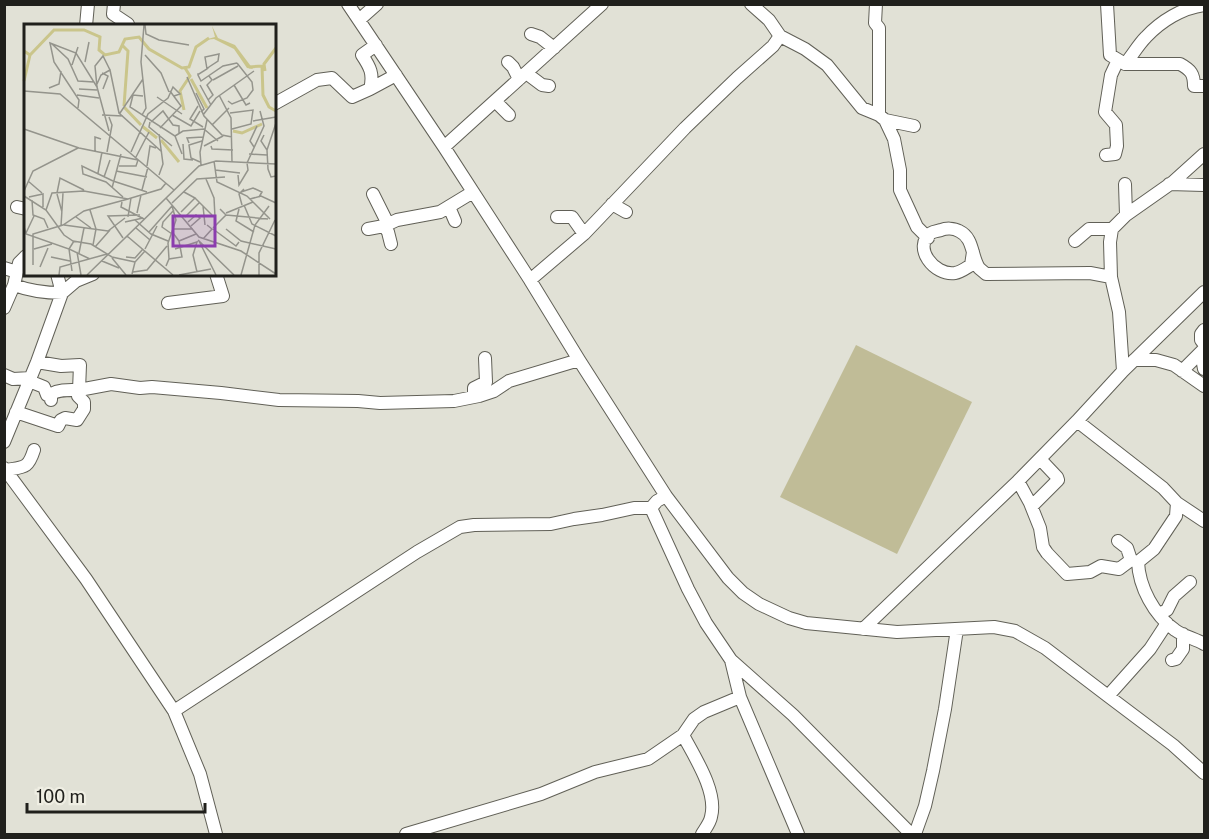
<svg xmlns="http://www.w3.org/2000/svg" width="1209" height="839" font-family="'Public Sans',sans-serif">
  <rect width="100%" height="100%" fill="#e1e1d6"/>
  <!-- green -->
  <path fill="#c0bc97" d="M856,345L972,402L897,554L780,497Z"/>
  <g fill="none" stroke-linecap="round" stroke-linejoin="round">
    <defs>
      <path id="minor" d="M114,4L113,14L128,24
        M348,4L444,147L530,280L579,360L666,496L728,578L743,593L759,604L789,618L806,623L897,632L994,627L1015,631L1045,648L1108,696L1173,745L1204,773
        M876,4L875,23L879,28V115L885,120L894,139L900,170V190L917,227L928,238
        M1107,4L1110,55L1125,64H1180C1191,70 1194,74 1194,86H1204
        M359,20L377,4
        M86,26L88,4
        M531,34L540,37L554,48
        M780,36L805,49L827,65L862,108L879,115
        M508,62L513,67L519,79
        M1125,64C1132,56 1138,45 1146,37C1161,21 1182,8 1204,5
        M526,73L542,85L549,86
        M370,89L396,75
        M495,101L509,115
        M274,104L317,80L332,78L352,97L370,89C374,74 370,67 362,55L376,45
        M885,120L914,126
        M444,147L602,4
        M1106,155L1115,154L1117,146L1116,125L1105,112L1111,75L1118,60
        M1125,184L1126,215
        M1169,184L1204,185
        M373,194L388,224
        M612,204L626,212
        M17,207L26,209
        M449,207L455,221
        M557,217H572L584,234
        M384,226L388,232L391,244
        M368,229L384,226L397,220L440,212L473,192
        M1075,241L1089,229H1112
        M4,268L17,272
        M1111,277L1110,242L1112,229L1126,215L1173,182L1204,154
        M530,280L584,234L685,128L737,78L773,46L780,36L769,20L751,4
        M14,285C30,291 45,293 62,293L76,281L93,274
        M168,303L223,296L216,274
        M4,308L14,285L19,263L26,256
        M1204,330L1201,334V340L1204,344
        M1201,352L1204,369
        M1134,360H1156L1174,365L1204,386
        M37,362L61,366L80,365L79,390L111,384L140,388L152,387L221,393L279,400L358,401L380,403L454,401L479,396L494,391L509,381L579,360
        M1123,371L1204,292
        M1182,371L1204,349
        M4,375L13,379L31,378
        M29,381L44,387L47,395L51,397V400
        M474,397V388L486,382L485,358
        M16,412L58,426L61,420L65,418L77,420L84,409V402L78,396L79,390C69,390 60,389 51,394V397
        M1077,421L1163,488L1177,503L1176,516L1154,549L1138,562
        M4,442L37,362L62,293L57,274
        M4,468L86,579L174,711L417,552L460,527L474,525L551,524L574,519L602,515L634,508H651
        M6,470C24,467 28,469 34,450
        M1018,481L1030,503L1040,528L1043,547L1047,553L1067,574L1090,572L1101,566L1119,569L1131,560
        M666,496L657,501L651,508L688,589L706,623L731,660L793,715L911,834
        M1030,503L1033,505L1058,480L1057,477L1040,459
        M1177,503L1204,521
        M1118,541L1127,548L1131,560L1137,562
        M1138,562C1139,587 1154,615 1175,630C1183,636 1196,639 1204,644
        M1159,614L1167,610L1174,596L1190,582
        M863,629L1018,481L1077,421L1123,371L1119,312L1111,277L1090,273L986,274C984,272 980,269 979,268C971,256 974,238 959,231C954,228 946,228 941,230C938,231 934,231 931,233C912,247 934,276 955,273C961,272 966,268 971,265L973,252
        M731,660L740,697L798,834
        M1172,660L1176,659L1183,649V634
        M1108,696L1150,649L1167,623
        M174,711L200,774L216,834
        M683,735L694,719L704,712L740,697
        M406,834L541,794L595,772L648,759L683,735C694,756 718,792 711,817C710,823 705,829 702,834
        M915,834L925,806L933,771L945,709L957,629"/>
    </defs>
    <!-- minor casing -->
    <use href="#minor" stroke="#616057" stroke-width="14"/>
    <!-- minor -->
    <use href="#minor" stroke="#fff" stroke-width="12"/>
  </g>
  <!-- overview -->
  <g transform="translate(24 24)">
    <rect width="252" height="252" fill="#e1e1d6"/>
    <path d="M188,2L194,14L211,21L229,45L223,44L210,25L190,15L180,16L191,13Z" fill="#cac58b"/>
    <path fill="none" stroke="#cac58b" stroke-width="3" d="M99,22L104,27L100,82M0,27L6,31L30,6H60L76,13L75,26L81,31L95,28L101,15L115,13L125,25L158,44L165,43L172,23L185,14M225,43L238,42L239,71L245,83L252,87M241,47L240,40L252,24M167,55L183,84M0,57L6,31M100,83L117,101M160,86L156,67L166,52L161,44M118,102L133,114M209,107L218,109L238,100M137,116L155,138"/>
    <path fill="none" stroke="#94948c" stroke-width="1.5" d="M121,1L122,10L135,16L165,21M28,20L44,35L54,57L70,58M121,31L137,49L145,68M61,38L65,18M48,41L54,23M183,45L181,33L195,30L194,37L185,43L183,45L175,50H174V51L177,57L199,42L213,39M78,49L84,52L79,65M163,53L180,92L198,111L208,113M189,56L214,42M73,60L77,51L86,46L95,89L138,128M176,61L187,81M210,61L222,81L226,79M25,64L35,60L37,47M55,65L73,66M0,67L36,70L150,166M172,69L180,85L177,88M53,71L75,74M195,71L207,94L208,138M119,72L109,71L106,83L151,112L158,130M133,73L158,90M184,76L189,71L183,61L188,56L185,52M204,77L208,80L223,74L229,66L228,58L213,39M174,82L166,95L179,103M54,84L55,76L30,38L26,19L52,29L73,63M96,89L119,55M206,89L229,86L227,100L208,105M78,91L99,92M118,91L122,84L117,38L120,1M148,91L167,102L176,87M179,91L192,74L230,47M229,97L252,93M126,98L125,103L148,122M127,98L139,87L149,101L155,102V109M188,101L205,84M136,104L157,82L146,67M0,105L55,124L114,136M85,107L73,63L71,42L79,32L86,46M240,111L237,117L243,126L244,145L247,153L252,152M151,112L159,107L180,105L194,117M165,119L163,114L179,113M159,120L160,135L169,136M180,122L199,112M187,122L188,125L209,126M230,123L226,117L233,102M243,126L252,99M71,127V113L77,115M83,128L88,101L85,93M107,128L124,90L144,74L149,63L156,70L150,72M225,130L243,131M112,133L125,108M190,137L193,158L223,172L246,195M176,138L167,134L165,121L178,117M223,139L240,102L236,87M177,141L176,128L183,96M95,142H112L114,136M123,142L126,122L132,124M191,146L216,149M92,147L123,153M74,149L78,128M135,151L139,140L135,110M214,151L215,161L224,146L223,139M80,153L86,136M182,155L190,174L191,193M4,157L18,169M89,157L58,142L59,150L82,158L99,173M89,157L123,168M88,164L97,130M118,166L124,143M0,167L9,147L54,124M217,168L229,164L238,168L235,173M33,169L36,154L60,166M33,170L38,188M0,172L22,186L40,211L49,217L67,220L88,233L111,238M5,173L19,170V183M142,174L175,213L217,227L252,250M171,174L188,191M226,175L237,172L252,179M8,176L9,191L20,195L24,204M98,178L97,183L120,195M148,179L173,155L201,153M218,181L215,170L220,165M220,181L228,200L252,212M179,182L181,201M215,185L212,197L230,208M22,186L28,169L60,167L104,175L137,165L142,159M66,186L72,205L69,221M157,188L171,174L160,168M113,189L117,171M202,189L229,178M202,191L244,195M52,193L67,204M104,193L107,174M161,193L175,179M111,196L127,210L144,217M101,198L119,194M164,198L172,191L176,194L167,202M40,201L84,207L101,194M37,202L39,169M0,203L2,210L45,225L48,247M112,204L126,216M189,204L202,191L196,185M150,205H169M189,205L212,222L215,218M202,205L217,217L252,225M125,208L148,182M2,209L10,192M149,209L155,217L172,210M148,210L138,203L139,198L150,186M103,212L149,251M99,214L84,192L116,191M179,215L188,205L183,201M174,216L210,251M50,217L45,225L66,235M175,217L192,251M71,223L86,206M10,225L28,220M121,225L133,202M151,225L173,218L169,231L173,248M53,228L57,251M55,229L60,204M27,233L46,237M102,233L111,234L119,225M88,234L102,251M145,235L144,219L152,196L148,182M78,237L95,244M9,241V210L39,201L60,187L104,175M142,242L145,235L158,233L155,217M16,243L24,224M109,248L123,246L143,222M108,250L111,238L121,227M35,251L36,243L83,230M63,251L175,142L192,137L252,140M155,251L187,245M217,251L231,201L245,182M235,251V229L251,196"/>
    <path fill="#8b3dae" fill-opacity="0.15" stroke="#8b3dae" stroke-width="3" d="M149,192H191V222H149Z"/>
    <rect width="252" height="252" fill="none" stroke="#20201c" stroke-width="3"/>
  </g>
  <!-- border -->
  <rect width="1209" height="839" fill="none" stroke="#20201c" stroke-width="12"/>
  <!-- scale -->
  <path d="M27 803v9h178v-9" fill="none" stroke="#20201c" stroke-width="3"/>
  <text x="36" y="803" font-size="18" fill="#20201c" stroke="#efeee3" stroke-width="4.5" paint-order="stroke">100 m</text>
</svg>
